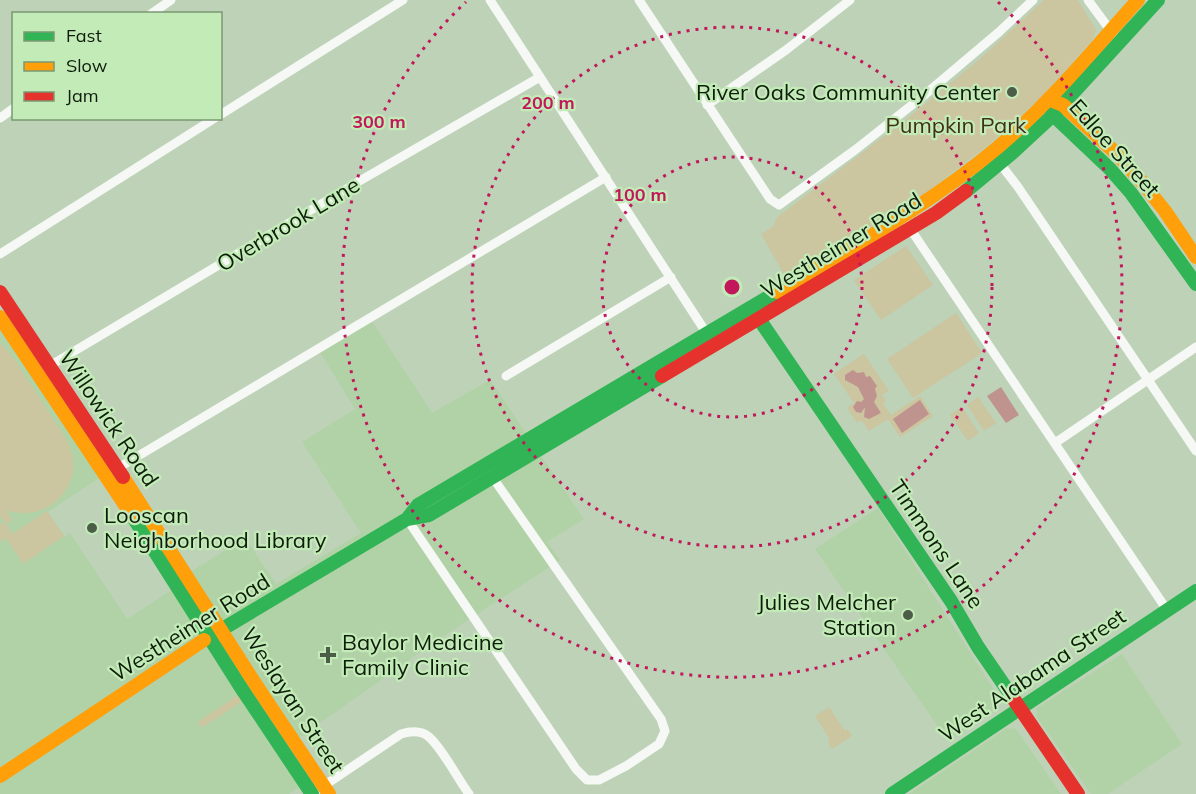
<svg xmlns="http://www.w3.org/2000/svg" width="1196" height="794" font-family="Mulish,sans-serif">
  <rect width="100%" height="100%" fill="#bdd2b7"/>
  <!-- built -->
  <path fill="#b1d2a6" d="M372,321L432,413L490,380L584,519L547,542L560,560L433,643L279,752L301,786L289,794H0V323L101,477L48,512L65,537L70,533L127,619L173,589L171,584L245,538L276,584L361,533L302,442L355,409L320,352Z
    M878,508L999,698L997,707L947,740L815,549Z
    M1122,654L1182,744L1108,794H1091L1037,717V708Z
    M1007,728L1016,729L1061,794H909Z"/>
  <!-- green -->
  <path fill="#cbc5a0" d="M1044,0H1078L1096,30L1092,40L1041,97L987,146L923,195L786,278L761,234L774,226L776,218L899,125L980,59Z
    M906,246L933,285L881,320L854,280Z
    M956,313L982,353L913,398L887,359Z
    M0,343L10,353C23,373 37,394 50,414C58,427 69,440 72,454C77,473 68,492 54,503C39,514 22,515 6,510L12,520L6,524L12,534L47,511L64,536L23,564L6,538L0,542V525L4,522L0,515Z
    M864,354L889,391L882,395L886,401L883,404L891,415L920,396L933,416L900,437L888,419L869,431L861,420L857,423L847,408L854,403L834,374Z
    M978,397L996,423L984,431L967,405Z
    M962,407L979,433L968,441L950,415Z
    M238,695L241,701L240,703L203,727L199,726V721Z
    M829,707L845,731L848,729L852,736L832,749L828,743L829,738L815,716Z"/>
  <!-- water -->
  <path fill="#c0948e" d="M853,370L857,373L864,372L866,377L870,376L877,386L875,389L877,396L874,402L881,413L869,419L864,417L865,407L861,413L856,412L853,407L857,401L861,402L864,399L858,387L845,380V375Z
    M1001,387L1019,415L1006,423L987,396Z
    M920,400L929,414L902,433L893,419Z"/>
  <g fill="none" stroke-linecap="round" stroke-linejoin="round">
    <!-- street -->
    <path stroke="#f5f8f4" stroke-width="9" d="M490,0L709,337
      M639,0L770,199L779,205L855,150L922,97L999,32L1033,0
      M1088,0L1113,34
      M151,14L171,0
      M707,105L786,50L850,0
      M220,115L403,0
      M0,118L14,108
      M998,161L1018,187L1196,451
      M907,224L1167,610
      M0,254L215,118
      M46,368L363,179L540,77
      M506,376L671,277
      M1055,443L1196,347
      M113,471L606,177
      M407,519L576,769L587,780H599L626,766L659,744L665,731L661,719L491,475
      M319,789L401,734C411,731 421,730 429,737C442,748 458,779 469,794"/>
    <!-- fast -->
    <path stroke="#30b455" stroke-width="14" d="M1050,104L1053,115L1110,169L1131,193L1196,284
      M966,191L1012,153L1052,116L1158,0
      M759,319L951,601L978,647L1015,701
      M133,517L240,686L312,794
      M407,519L418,505L777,292
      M204,640L407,519L429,515L662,376
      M892,794L1196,591"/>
    <!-- slow -->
    <path stroke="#ff9f0a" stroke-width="14" d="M1053,101L1063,105L1118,155L1141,181L1165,211L1196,257
      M777,292C852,247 929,205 997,148C1049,104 1092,51 1138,0
      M0,317L133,517
      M123,477L256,685L329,794
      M0,776L204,640"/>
    <!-- jam -->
    <path stroke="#e5322d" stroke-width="14" d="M0,292L123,477
      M662,376L936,213L966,191
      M1015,701L1078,794"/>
  </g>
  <!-- distance rings -->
  <g fill="none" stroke="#c2185b" stroke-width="3" stroke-dasharray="3 6">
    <circle cx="732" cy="287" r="130"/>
    <circle cx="732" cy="287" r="260"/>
    <path d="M998 2A390 390 0 1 1 466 2"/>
  </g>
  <!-- markers -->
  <g fill="#4b5c47" stroke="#c3ebb8" stroke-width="2">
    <circle cx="1012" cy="92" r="6"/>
    <circle cx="92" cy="528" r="6"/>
    <circle cx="908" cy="615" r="6"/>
    <path d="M325 646h6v6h6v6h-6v6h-6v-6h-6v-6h6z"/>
  </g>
  <g text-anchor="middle" stroke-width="4.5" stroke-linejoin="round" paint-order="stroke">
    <!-- poi labels -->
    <g font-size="22" fill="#0e1c0a" stroke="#c3ebb8" text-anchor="end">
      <text x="1000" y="100">River Oaks Community Center</text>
      <text x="104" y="523" text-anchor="start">Looscan<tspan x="104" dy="25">Neighborhood Library</tspan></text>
      <text x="896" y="610">Julies Melcher<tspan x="896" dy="25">Station</tspan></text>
      <text x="342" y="650" text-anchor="start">Baylor Medicine<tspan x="342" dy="25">Family Clinic</tspan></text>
    </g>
    <!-- park labels -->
    <g font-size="22" fill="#403015" stroke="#c3ebb8">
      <text x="956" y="133">Pumpkin Park</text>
    </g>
    <!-- street labels -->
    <g font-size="22" fill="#0e1c0a" stroke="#c3ebb8">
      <text transform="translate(1115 148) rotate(48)" y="8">Edloe Street</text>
      <text transform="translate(288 224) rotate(-31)" y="8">Overbrook Lane</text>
      <text transform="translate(841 245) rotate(-31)" y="8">Westheimer Road</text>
      <text transform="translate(109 418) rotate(56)" y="8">Willowick Road</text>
      <text transform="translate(937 544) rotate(56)" y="8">Timmons Lane</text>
      <text transform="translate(190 627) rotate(-32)" y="8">Westheimer Road</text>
      <text transform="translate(1032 675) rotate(-34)" y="8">West Alabama Street</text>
      <text transform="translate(293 700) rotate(57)" y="8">Weslayan Street</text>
    </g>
  </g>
  <circle cx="732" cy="287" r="9" fill="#c2185b" stroke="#c3ebb8" stroke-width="3"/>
  <g font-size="18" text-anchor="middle" font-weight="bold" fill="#c2185b" stroke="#c3ebb8" stroke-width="4.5" stroke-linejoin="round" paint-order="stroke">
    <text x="548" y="109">200 m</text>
    <text x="379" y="128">300 m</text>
    <text x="640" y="201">100 m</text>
  </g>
  <!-- legend -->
  <rect x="12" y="12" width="210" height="108" fill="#c3ebb8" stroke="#7b9872" stroke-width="1.5"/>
  <rect x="24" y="32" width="30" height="9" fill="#30b455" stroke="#7b9872" stroke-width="1.5"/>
  <text x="66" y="42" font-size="18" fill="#0e1c0a">Fast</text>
  <rect x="24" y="62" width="30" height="9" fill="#ff9f0a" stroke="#7b9872" stroke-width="1.5"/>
  <text x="66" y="72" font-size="18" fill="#0e1c0a">Slow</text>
  <rect x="24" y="92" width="30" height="9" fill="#e5322d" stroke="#7b9872" stroke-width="1.5"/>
  <text x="66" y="102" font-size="18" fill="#0e1c0a">Jam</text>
</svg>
